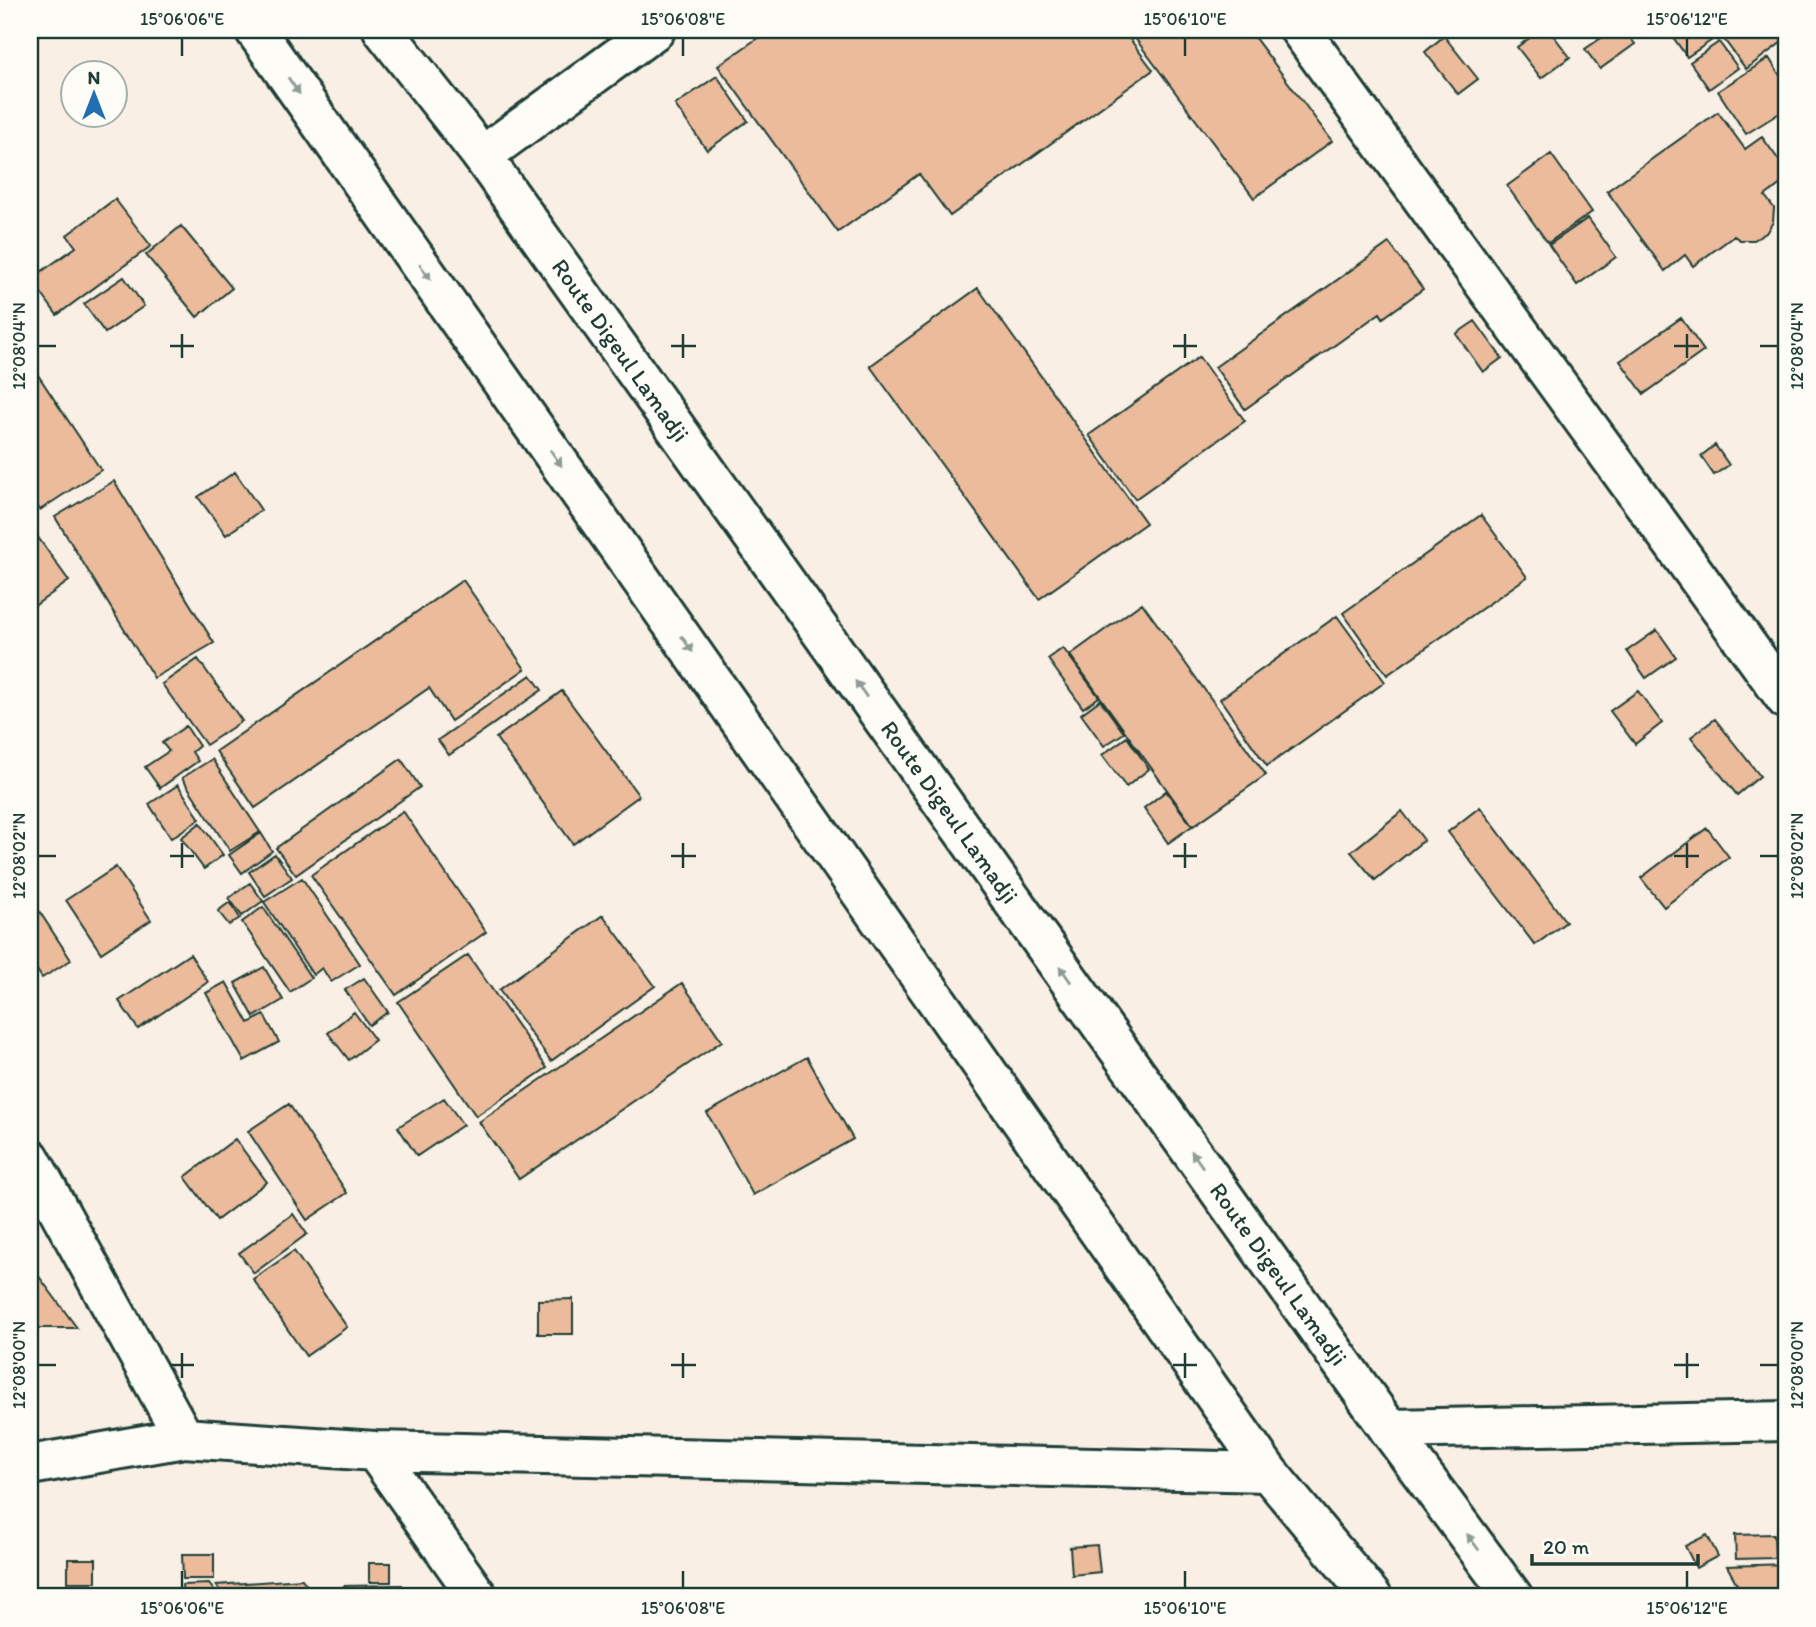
<svg xmlns="http://www.w3.org/2000/svg" width="1816" height="1627" font-family="Itim,sans-serif">
  <rect width="100%" height="100%" fill="#f9efe5"/>
  <filter id="ink" filterUnits="userSpaceOnUse"><feTurbulence type="fractalNoise" baseFrequency=".0143" numOctaves="2"/><feDisplacementMap in="SourceGraphic" scale="14" xChannelSelector="R" yChannelSelector="G"/><feConvolveMatrix kernelMatrix="1 2 1 2 8 2 1 2 1" color-interpolation-filters="sRGB"/></filter>
  <g filter="url(#ink)">
    <!-- building -->
    <path fill="#ebbb9c" stroke="#1f3d34" stroke-width="2" d="M769,30H1123L1153,70L950,216L919,174L838,232L718,66Z
      M1129,30H1249L1332,141L1254,198Z
      M1541,30H1549L1570,57L1541,78L1517,47Z
      M1613,30H1624L1635,44L1600,69L1585,49Z
      M1668,30H1709L1715,38L1687,57Z
      M1717,30H1786V39L1746,69Z
      M1444,36L1478,79L1458,94L1425,52Z
      M1719,42L1738,68L1709,89L1690,62Z
      M1769,58L1786,85V109L1746,134L1718,91Z
      M717,76L748,121L707,150L675,105Z
      M1718,112L1745,149L1762,137L1786,170V180L1765,196L1774,208L1773,222L1766,233L1754,240H1740L1734,236L1693,266L1685,255L1665,271L1607,191Z
      M1551,154L1592,212L1548,243L1507,186Z
      M115,199L151,246L57,315L31,279L76,247L67,235Z
      M1588,218L1616,257L1577,285L1549,245Z
      M181,226L232,288L197,317L146,255Z
      M1389,243L1423,289L1383,318L1380,313L1245,409L1215,367Z
      M124,277L144,306L105,333L84,304Z
      M978,288L1146,523L1039,599L870,366Z
      M1681,318L1704,351L1644,394L1620,361Z
      M1475,321L1502,358L1483,372L1456,334Z
      M1199,357L1245,421L1135,499L1089,435Z
      M30,363L101,470L40,510L30,496Z
      M1715,445L1729,465L1714,475L1701,456Z
      M235,472L261,510L226,535L198,497Z
      M114,481L214,643L154,678L55,517Z
      M1481,515L1527,577L1387,675L1343,613Z
      M30,526L69,581L30,609Z
      M463,580L525,669L451,721L429,688L255,808L216,751Z
      M1142,603L1266,775L1193,826L1070,655Z
      M1337,616L1385,682L1267,766L1220,699Z
      M1657,630L1676,657L1646,678L1627,651Z
      M1063,648L1099,697L1083,708L1048,659Z
      M198,659L242,721L206,745L162,684Z
      M531,675L542,690L449,755L438,740Z
      M562,691L639,796L573,844L496,738Z
      M1638,691L1662,723L1635,744L1610,711Z
      M1100,700L1124,733L1104,746L1081,714Z
      M1715,719L1760,776L1737,795L1691,737Z
      M186,726L199,746L192,752L198,761L160,788L145,767L169,751L162,743Z
      M1127,737L1149,769L1126,787L1102,755Z
      M212,759L260,832L230,851L182,778Z
      M401,759L420,787L296,875L276,848Z
      M178,785L200,819L171,838L149,804Z
      M1166,791L1192,826L1168,843L1144,808Z
      M1480,807L1566,922L1535,945L1448,832Z
      M403,811L486,932L396,995L311,875Z
      M1402,811L1424,840L1375,880L1351,852Z
      M200,823L223,855L204,869L181,838Z
      M1707,828L1729,857L1664,907L1641,878Z
      M261,833L272,851L242,873L229,855Z
      M275,854L292,878L265,896L249,872Z
      M116,867L151,920L101,953L66,900Z
      M302,878L360,964L331,982L322,968L313,975L264,902Z
      M250,883L263,901L242,916L229,898Z
      M30,897L71,960L42,978L30,959Z
      M230,902L240,918L229,925L218,911Z
      M263,907L311,978L290,992L242,922Z
      M603,915L655,986L551,1061L499,990Z
      M190,954L208,982L138,1029L119,1001Z
      M468,955L547,1068L476,1116L398,1002Z
      M264,967L283,1000L254,1017L235,983Z
      M364,978L388,1012L369,1025L345,990Z
      M226,982L249,1023L264,1015L279,1042L244,1061L206,993Z
      M682,983L722,1041L519,1179L479,1122Z
      M354,1012L375,1040L349,1060L328,1033Z
      M807,1057L853,1139L753,1195L707,1113Z
      M444,1098L463,1125L417,1156L398,1127Z
      M289,1104L347,1193L307,1220L248,1131Z
      M235,1139L267,1182L217,1220L185,1177Z
      M293,1214L307,1234L254,1273L239,1253Z
      M294,1251L347,1327L306,1356L253,1279Z
      M32,1267L77,1328H31L30,1341V1268Z
      M573,1299V1334H538V1300Z
      M1786,1533V1559H1778V1534Z
      M1774,1534L1775,1558L1736,1559L1735,1535Z
      M1707,1535L1718,1556L1696,1568L1685,1546Z
      M1097,1545L1100,1572L1072,1575L1070,1547Z
      M182,1554H214V1579H183Z
      M68,1559H96V1582H68Z
      M369,1563H391V1582H369Z
      M1786,1564V1597H1744L1727,1566Z
      M302,1579L309,1588L294,1597H224L216,1585Z
      M209,1584L219,1597H183L182,1585Z
      M402,1585L410,1597H352L344,1586Z"/>
    <g fill="none" stroke-linecap="round" stroke-linejoin="round">
      <defs>
        <path id="minor" d="M1300,30L1786,699
          M482,156L655,30
          M30,1158L184,1438
          M1389,1429L1786,1421
          M375,1451L478,1597
          M30,1465L184,1438L375,1451L1268,1472"/>
        <g id="secondary">
          <path d="M255,30L1268,1472L1372,1597"/>
          <path id="s1" d="M383,30L482,156L1389,1429L1513,1597"/>
        </g>
      </defs>
      <!-- minor casing -->
      <use href="#minor" stroke="#1f3d34" stroke-width="44"/>
      <!-- secondary casing -->
      <use href="#secondary" stroke="#1f3d34" stroke-width="44"/>
      <!-- minor -->
      <use href="#minor" stroke="#fdfcf7" stroke-width="38"/>
      <!-- secondary -->
      <use href="#secondary" stroke="#fdfcf7" stroke-width="38"/>
    </g>
    <!-- one-way arrows -->
    <defs><path id="oneway-solid" d="M-6-.8H1V-3.2L6.5 0L1 3.2V.8H-6Z" transform="scale(1.75)"/></defs>
    <g fill="#8e9c96">
      <use href="#oneway-solid" transform="translate(294 86) rotate(55)"/>
      <use href="#oneway-solid" transform="translate(425 272) rotate(55)"/>
      <use href="#oneway-solid" transform="translate(556 458) rotate(55)"/>
      <use href="#oneway-solid" transform="translate(687 644) rotate(55)"/>
      <use href="#oneway-solid" transform="translate(861 689) rotate(-125)"/>
      <use href="#oneway-solid" transform="translate(1065 974) rotate(-125)"/>
      <use href="#oneway-solid" transform="translate(1197 1159) rotate(-125)"/>
      <use href="#oneway-solid" transform="translate(1473 1542) rotate(-126)"/>
    </g>
  </g>
  <!-- ticks -->
  <path fill="none" stroke="#1f3d34" stroke-width="2.5" d="M182,38V56M683,38V56M1185,38V56M1687,38V56M182,334V358M683,334V358M1185,334V358M1687,334V358M38,346H56M170,346H194M671,346H696M1173,346H1197M1674,346H1699M1760,346H1778M182,843V868M683,843V868M1185,843V868M1687,843V868M38,856H56M170,856H194M671,856H696M1173,856H1197M1674,856H1699M1760,856H1778M182,1353V1378M683,1353V1378M1185,1353V1378M1687,1353V1378M38,1365H56M170,1365H194M671,1365H696M1173,1365H1197M1674,1365H1699M1760,1365H1778M182,1571V1588M683,1571V1588M1185,1571V1588M1687,1571V1588"/>
  <g text-anchor="middle" stroke-width="7" stroke-linejoin="round" paint-order="stroke">
    <!-- street labels -->
    <g font-size="24" fill="#1f3d34" stroke="#fdfcf7">
      <text dy="8" stroke="none"><textPath href="#s1" startOffset="399">Route Digeul Lamadji</textPath></text>
      <text dy="8" stroke="none"><textPath href="#s1" startOffset="966">Route Digeul Lamadji</textPath></text>
      <text dy="8" stroke="none"><textPath href="#s1" startOffset="1533">Route Digeul Lamadji</textPath></text>
    </g>
  </g>
  <!-- margin -->
  <rect width="1816" height="1627" fill="none" stroke="#fdfcf7" stroke-width="77"/>
  <!-- north arrow -->
  <g transform="translate(94 94)"><circle r="33" fill="#fdfcf7" stroke="#a4b0a9" stroke-width="2"/>
  <path d="M0-5L12 26L0 18L-12 26Z" fill="#1f6fb2"/>
  <text y="-10" font-size="19" font-weight="bold" text-anchor="middle" fill="#1f3d34">N</text>
  </g>
  <!-- scale -->
  <path d="M1532 1554v10h166v-10" fill="none" stroke="#1f3d34" stroke-width="3.5"/>
  <text x="1543" y="1554" font-size="21" fill="#1f3d34" stroke="#fdfcf7" stroke-width="5" paint-order="stroke">20 m</text>
  <rect x="38" y="38" width="1740" height="1550" fill="none" stroke="#1f3d34" stroke-width="2.5"/>
  <g font-size="18" text-anchor="middle" fill="#1f3d34">
    <text x="182" y="25">15°06'06"E</text>
    <text x="683" y="25">15°06'08"E</text>
    <text x="1185" y="25">15°06'10"E</text>
    <text x="1687" y="25">15°06'12"E</text>
    <text transform="translate(19 346) rotate(-90)" y="6">12°08'04"N</text>
    <text transform="translate(1797 346) rotate(-90)" y="6">12°08'04"N</text>
    <text transform="translate(19 856) rotate(-90)" y="6">12°08'02"N</text>
    <text transform="translate(1797 856) rotate(-90)" y="6">12°08'02"N</text>
    <text transform="translate(19 1365) rotate(-90)" y="6">12°08'00"N</text>
    <text transform="translate(1797 1365) rotate(-90)" y="6">12°08'00"N</text>
    <text x="182" y="1614">15°06'06"E</text>
    <text x="683" y="1614">15°06'08"E</text>
    <text x="1185" y="1614">15°06'10"E</text>
    <text x="1687" y="1614">15°06'12"E</text>
  </g>
</svg>
